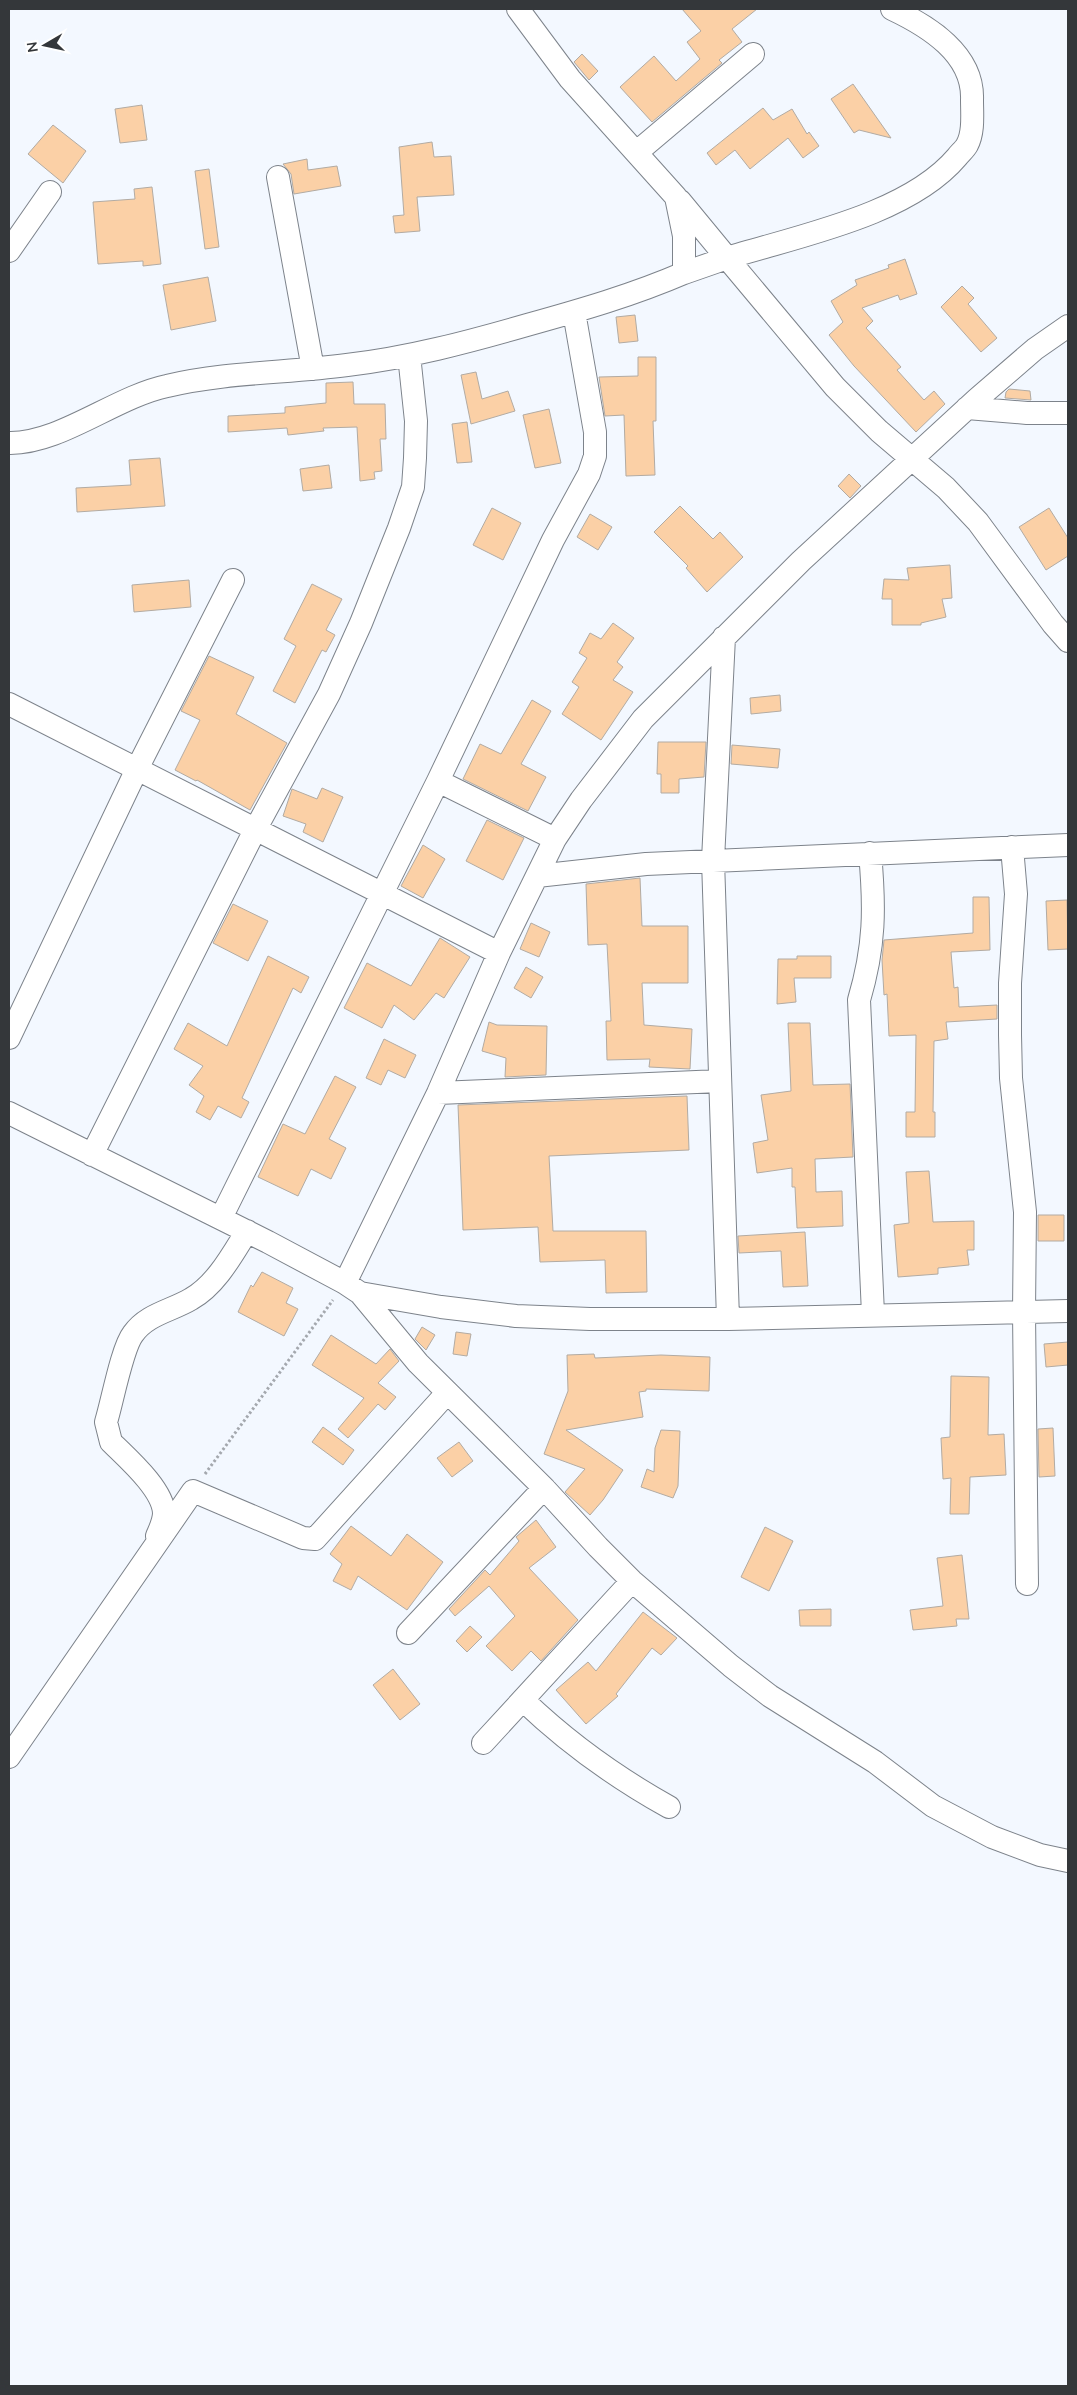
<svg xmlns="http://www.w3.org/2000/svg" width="1077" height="2395" font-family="Mulish,sans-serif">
  <rect width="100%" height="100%" fill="#f3f8ff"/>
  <!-- building -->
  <path fill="#fbd0a6" stroke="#b2aba3" d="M682,9H757L732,29L742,42L719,60L722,63L652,122L620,87L654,56L676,81L700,59L687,42L701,31Z
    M582,54L598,71L589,80L574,62Z
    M853,84L891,138L859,130L854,133L831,99Z
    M142,105L147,140L120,143L115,109Z
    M763,108L773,120L792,109L807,134L809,132L819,146L803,158L788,138L750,169L735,150L716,165L707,153Z
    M53,125L86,151L63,183L28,154Z
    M432,142L434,157L451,156L454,195L417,197L420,231L395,233L393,216L404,215L399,147Z
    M307,159L308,170L337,166L341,186L294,194L291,174L283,164Z
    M209,169L219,247L205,249L195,171Z
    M152,187L161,264L143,266V261L98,264L93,202L135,199L134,189Z
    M905,259L917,294L900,300L898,295L862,308L873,321L866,328L901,367L897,370L924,400L934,391L945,404L916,432L854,366L829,335L843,322L831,301L857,285L855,280L889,268L888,265Z
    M208,277L216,321L171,330L163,285Z
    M962,286L974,298L968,304L997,338L981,352L941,307Z
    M635,315L638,341L619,343L616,317Z
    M638,357H656V421H653L655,475L626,476L624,415L605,416L599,377L638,376Z
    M476,372L482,399L508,391L515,411L471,424L461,375Z
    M353,382L354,404H385L386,439H380L382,471L374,472L375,479L360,481L357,427L323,428L324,431L288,435L287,428L228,432V416L285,413V407L326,403V383Z
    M1009,389L1030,391L1031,400L1005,398L1006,392Z
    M549,409L561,463L535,468L523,415Z
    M467,422L472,462L457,463L452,424Z
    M160,458L165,506L77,512L76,488L131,485L129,460Z
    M329,465L332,488L303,491L300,469Z
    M849,474L861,486L850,498L838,486Z
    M680,506L713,539L720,532L743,557L707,592L686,568L688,566L654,532Z
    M492,508L521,523L503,560L473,545Z
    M1049,508L1068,538V556L1046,570L1019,527Z
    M590,514L612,527L598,550L577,537Z
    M950,565L952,598L942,599L946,617L921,623V625H892V599H882L884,579L909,580L907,568Z
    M189,580L191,607L134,612L132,585Z
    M312,584L342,599L326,630L335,635L326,652L322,650L295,703L273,691L296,646L284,639Z
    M613,623L634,638L617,662L623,667L613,680L633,692L601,740L562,714L579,687L572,682L587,658L579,653L590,633L601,639Z
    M209,656L254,677L236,714L287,743L250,810L197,780L196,781L175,770L200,720L181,711Z
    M780,695L781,711L751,714L750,698Z
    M532,700L551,711L521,764L546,777L528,811L463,779L480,744L501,754Z
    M658,742H706L704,777L679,779V793H661V774H657Z
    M732,745L780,749L778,768L731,764Z
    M322,788L343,797L323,842L303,832L306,824L283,816L292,789L317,799Z
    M487,820L524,838L503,880L466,861Z
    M423,845L445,859L423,898L401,886Z
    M640,878L642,926H688V983H642L644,1025L692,1029L690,1069L649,1067L650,1059L607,1060L606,1021H611L607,944L588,945L586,884Z
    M973,897H989L990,950L951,952L954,988L958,987L959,1007L997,1005V1019L946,1022L948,1039L934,1041L933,1112H935V1137H906V1112H915L916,1035L889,1036L887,994L884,995L882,960L884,940L973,933Z
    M1067,900L1068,949L1048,950L1046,901Z
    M233,904L268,921L248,961L213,943Z
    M531,923L550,932L539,957L520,949Z
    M440,938L470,957L444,998L436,993L414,1020L394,1005L382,1028L344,1008L367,963L411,986Z
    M268,956L309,977L301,993L293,988L242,1098L249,1102L241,1118L218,1106L210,1120L196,1112L204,1096L189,1085L203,1066L174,1049L188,1023L227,1046Z
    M797,956H831V978H794L796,1002L777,1004L778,959H797Z
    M526,967L543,977L531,998L514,988Z
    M489,1022L497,1025L547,1026L546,1075L505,1077L506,1058L482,1051Z
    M788,1023H810L813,1085L850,1084L853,1157L815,1159L816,1192L842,1191L843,1226L797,1228L795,1187H792V1168L757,1173L753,1143L768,1140L761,1095L791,1091Z
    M384,1039L416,1055L405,1078L388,1070L381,1085L366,1078Z
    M335,1076L356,1087L329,1139L346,1148L331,1179L311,1169L298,1196L258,1177L283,1124L305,1134Z
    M687,1096L689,1150L549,1156L553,1231H646L647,1292L606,1293L605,1260L540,1262L538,1227L463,1230L458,1105Z
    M929,1171L933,1222L974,1221V1250H967L969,1265L938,1268V1274L898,1277L894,1225L909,1223L906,1172Z
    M1038,1215H1064V1241H1038Z
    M805,1232L808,1286L783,1287L781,1251L739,1253L738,1236Z
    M262,1272L293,1288L286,1303L298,1309L284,1336L238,1312L251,1285L253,1287Z
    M422,1327L435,1335L426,1350L415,1339Z
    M456,1332L471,1334L467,1356L453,1354Z
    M331,1335L376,1364L390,1349L399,1361L378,1383L396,1397L385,1410L378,1404L348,1438L338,1429L364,1398L312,1365Z
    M1068,1342V1365L1046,1367L1044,1344Z
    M594,1354L595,1358L661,1355L710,1357L709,1391L646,1389V1391L639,1392L643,1417L566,1430L623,1470L603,1500L590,1515L565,1492L585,1469L544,1454L568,1391L567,1355Z
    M951,1376L989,1377L988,1435L1004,1434L1006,1475L970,1477L969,1514H950L951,1478L943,1479L941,1438L950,1437Z
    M323,1427L354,1450L343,1465L312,1442Z
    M1053,1428L1055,1476L1039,1477L1038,1429Z
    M661,1430L680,1431L678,1486L673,1498L641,1487L647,1469L654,1472L655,1448Z
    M459,1442L473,1461L452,1477L437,1458Z
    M536,1520L556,1547L529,1568L578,1620L541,1661L531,1651L512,1671L486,1646L515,1616L489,1586L455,1616L449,1609L485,1570L490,1575L519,1541L516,1537Z
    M351,1526L391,1556L407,1534L443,1562L407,1610L358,1576L351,1590L333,1581L342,1564L330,1554Z
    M765,1527L793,1541L769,1591L741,1577Z
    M962,1555L969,1619H956L957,1626L913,1630L910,1610L943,1606L937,1558Z
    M831,1609V1626H800L799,1610Z
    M643,1612L677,1638L661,1655L652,1648L616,1694L618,1696L586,1724L556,1690L588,1662L596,1671Z
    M470,1626L482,1637L467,1652L456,1641Z
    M393,1669L420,1704L400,1720L373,1685Z"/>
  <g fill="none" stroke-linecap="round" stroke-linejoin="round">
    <defs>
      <path id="street" d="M637,152L753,54
        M278,177L313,369
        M680,201L727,258C798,236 908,215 957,157C960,153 965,149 967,145C974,132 972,114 972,100C974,54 928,26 892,9
        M9,251L50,192
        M684,273L727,258L835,387L879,431L946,488L978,522L1053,624L1068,641
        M967,408L1027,413H1068
        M9,443C60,444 115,397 167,386C226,372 287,373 347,365C408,358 468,342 527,325C581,310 633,295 684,273V236L676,197L570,79L518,9
        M724,637L713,860L728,1319
        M9,704L499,953
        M438,781L555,839
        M1012,847L1016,894L1010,983V1035L1011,1078L1025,1212L1024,1312L1027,1584
        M870,853C875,908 875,946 859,1000L873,1314
        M537,876L646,864L1068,845
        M9,1038L137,769L233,580
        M438,1093L720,1081
        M9,1113L268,1242L345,1283L360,1293L441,1307L516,1316L590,1319H728L1068,1311
        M92,1155L255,830L329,694L361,623L399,528L413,487L415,458L416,421L409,355
        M221,1218L438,781L553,540L589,474L595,456V432L574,312
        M345,1283L438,1093L499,953L555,839L581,800L643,719L801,561L977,399L1035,349L1068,326
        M360,1293L418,1363L544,1488L598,1547L632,1581L731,1666L770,1696L875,1762L933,1806L992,1837L1040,1855L1068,1861
        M157,1536C160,1529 164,1521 164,1513C163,1489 127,1458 111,1442L106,1422C112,1403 122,1348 133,1334C147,1314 171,1311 191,1299C216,1285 232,1255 247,1231
        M408,1633L544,1488
        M524,1701C568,1743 615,1777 669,1807
        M483,1743L632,1581
        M9,1757L193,1491L303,1538L315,1539L447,1393"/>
    </defs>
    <!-- street casing -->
    <use href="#street" stroke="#7d838b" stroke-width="24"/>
    <!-- path -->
    <path stroke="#a4a8ae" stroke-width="3" stroke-dasharray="2.5 2.5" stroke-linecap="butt" d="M205,1474L333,1300"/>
    <!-- street -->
    <use href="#street" stroke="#fff" stroke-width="22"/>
  </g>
  <!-- border -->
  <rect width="1077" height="2395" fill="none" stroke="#34373a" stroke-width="20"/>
  <!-- north arrow -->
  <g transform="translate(45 45) rotate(261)" stroke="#ffffff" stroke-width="4" paint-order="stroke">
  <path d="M0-4L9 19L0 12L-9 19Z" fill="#34373a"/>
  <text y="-8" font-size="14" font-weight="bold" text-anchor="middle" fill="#34373a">N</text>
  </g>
</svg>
